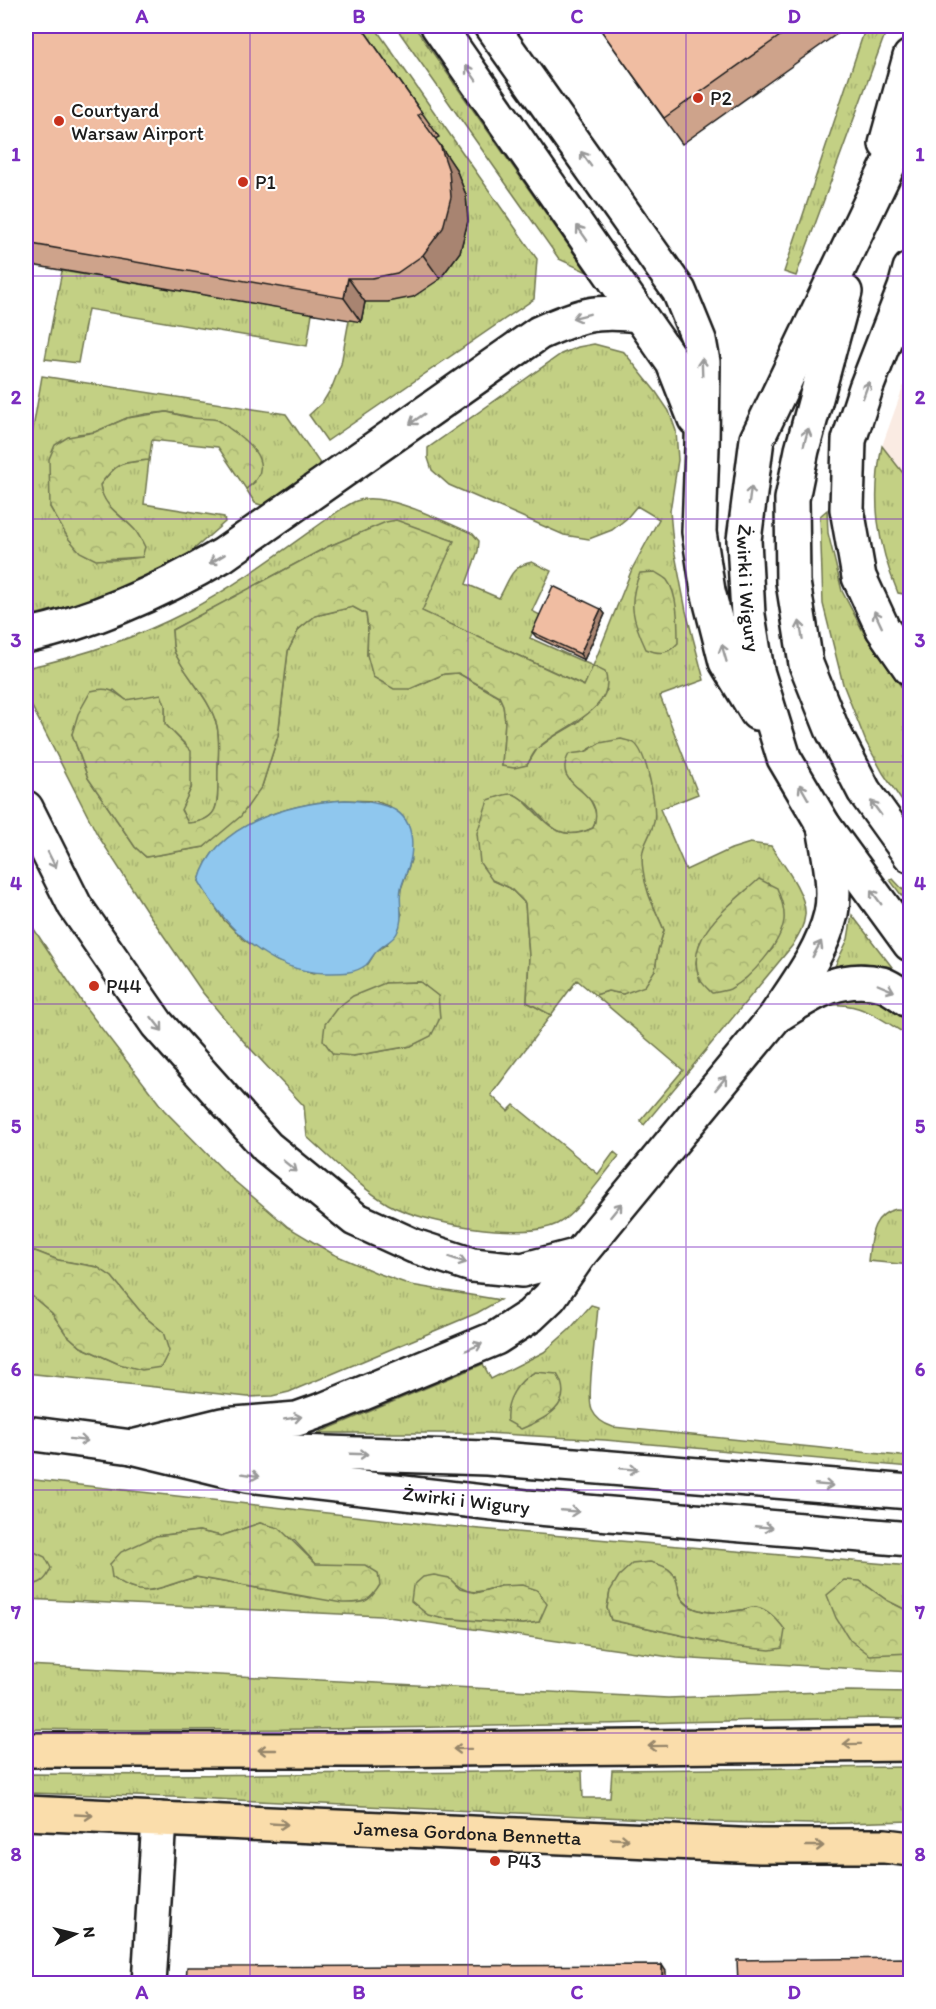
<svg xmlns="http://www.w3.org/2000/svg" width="936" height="2009" font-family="Itim,sans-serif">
  <defs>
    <pattern id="grass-tufts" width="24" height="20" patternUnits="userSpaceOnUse" patternTransform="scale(1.5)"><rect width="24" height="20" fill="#c3d084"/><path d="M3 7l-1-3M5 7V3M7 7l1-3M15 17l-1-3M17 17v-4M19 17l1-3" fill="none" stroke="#a7b271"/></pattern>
    <pattern id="forest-crowns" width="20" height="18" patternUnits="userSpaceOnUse" patternTransform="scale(1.5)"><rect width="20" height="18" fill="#c3d084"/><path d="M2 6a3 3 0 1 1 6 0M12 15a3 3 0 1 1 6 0" fill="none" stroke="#a7b271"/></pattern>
  </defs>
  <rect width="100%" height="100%" fill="#fff"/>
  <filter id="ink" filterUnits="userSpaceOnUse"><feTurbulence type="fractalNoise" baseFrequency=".0167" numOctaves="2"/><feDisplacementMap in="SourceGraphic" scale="12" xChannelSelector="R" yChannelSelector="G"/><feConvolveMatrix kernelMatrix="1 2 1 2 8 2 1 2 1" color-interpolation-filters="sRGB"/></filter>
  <g filter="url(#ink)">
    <!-- built -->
    <path fill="#faebe3" d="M910,368V482L882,446Z"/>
    <!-- grass -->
    <path fill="url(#grass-tufts)" stroke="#707650" stroke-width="1.5" fill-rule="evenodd" d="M361,26H374L537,259L534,299L327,441L309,415L323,402L332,387L341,364L349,320L365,302L435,139Z
      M395,26H414L587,272L559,259Z
      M866,26H888L796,276L784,272Z
      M62,271L312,313L307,346L88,309L78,363L45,359Z
      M594,344L624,352L656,392L669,411L676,431L678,460L670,511L673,544L686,611L704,680L660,696L698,794L660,809L686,870L731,849L750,843L771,846C782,863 807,894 805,915C804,927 798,936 792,946L644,1125L640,1121L683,1070L595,995L608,991L623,994L655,970L658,950L664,930C654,906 638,880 642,852C643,842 650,830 654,820L600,743L585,752C586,765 585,783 589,796C594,812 600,810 593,828C547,849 546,806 511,794L492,880L510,888L525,903L529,956L527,1002L551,1015L491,1095L508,1111L514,1105L598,1174L614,1152L619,1156C603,1175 578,1213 557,1224C523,1241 421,1223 388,1204C359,1187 332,1159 307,1137L304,1106L245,1043L203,993L146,910L97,834L26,695V668C81,656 136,638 186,612C240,584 290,545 340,510C345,507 351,503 356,501C384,490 445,522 473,534L479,541L478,551L466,584L499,598C510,580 509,567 532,562L551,571L532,611L540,615L530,638L593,666L632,569L659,519L637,506L626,519L612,530L589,539L564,535L449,485L432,470L428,458V448L561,354L578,347ZM373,528L421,611L585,686L607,690L592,709L577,723L553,737L537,749L527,765L502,766L505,721L503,705L499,697L458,673L444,674L410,689L367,655L368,628L366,614L353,607L315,616L299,629L288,651L278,736L262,786L204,847L146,857L135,847L88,778L72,734L114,690L126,700L139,699L165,705V724L186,745L191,788L181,809L188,824C217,820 219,808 218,782C217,763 221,745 217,726C210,698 187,678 175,653C172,647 173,637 172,630L327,547ZM345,800L375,801L391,807L411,860L401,889L399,907L402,914L387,944L376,951L368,964L313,973L277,961L244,940L223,919L199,881C214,823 292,803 345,800ZM700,942L773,948L746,978L729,989L700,981L696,963ZM420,982L438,997L411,1046L353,1056L385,983Z
      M42,376L286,414L321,465L264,506L255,503L246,489L255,482L191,417L167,412L146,414L127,418L95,432L78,434L50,507C79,556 82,566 142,557C140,549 139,536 134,530C121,512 103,510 100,485C118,461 121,463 149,460L144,504L224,517L225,522L177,564L125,587L87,601L26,617V469Z
      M882,446L910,482V595L898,593C877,543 871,500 882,446Z
      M827,510L828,533L842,591L864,633L910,699V813L883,773L866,742L843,684L823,604L820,516Z
      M893,879L910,897V907L890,880Z
      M852,915L892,967L864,963L835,966L848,939Z
      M26,917L86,1008L164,1110L232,1179L288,1227L333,1254L377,1273L411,1285L500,1300L477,1313L289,1392L272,1396L248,1397L26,1373V1291L52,1313L66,1334L81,1347L119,1364L163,1332L145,1317L112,1277L97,1267L58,1260L35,1251L26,1252Z
      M860,998C880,1000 894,1005 910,1017V1037C886,1022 863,1003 833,1005V1003Z
      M896,1209L910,1210V1265L868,1261C871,1239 870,1215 896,1209Z
      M591,1305L598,1307C597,1325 586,1397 592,1410C596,1419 604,1424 613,1427L910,1457V1467L605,1440L486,1433H318L483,1364L491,1379L544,1352L569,1330Z
      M26,1479L434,1525L910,1566V1612L888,1601L860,1581L897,1653H910V1672L677,1658L381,1616L26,1599V1585H36L34,1551L26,1548ZM260,1523L294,1540L316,1564L333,1565L311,1598L196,1577C162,1585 144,1603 112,1577L156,1536L199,1531L221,1536ZM675,1575C677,1582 677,1591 681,1597C696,1620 733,1612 756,1607L731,1646L611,1620L607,1608L610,1591ZM448,1578C469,1597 476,1593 501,1586L539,1622L523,1624L440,1618Z
      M26,1665L668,1698L848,1691L910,1692V1719L878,1718C594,1723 310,1733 26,1729Z
      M910,1767V1821L813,1824L713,1822L172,1797L26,1793V1774L175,1775L582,1771L583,1798H610L612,1770Z"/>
    <!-- forest -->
    <path fill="url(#forest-crowns)" stroke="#707650" stroke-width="1.5" d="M167,412C176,414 185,417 194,418C201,419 211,418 218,420C223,423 228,428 233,431C255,447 275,468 246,489L218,447L152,440L149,460C121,463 117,461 100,485C103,507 121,515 135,530C139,535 142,541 145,547L142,557L96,560L80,552L68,538L50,507L49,459L55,445L68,437L95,432L127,418Z
      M396,520L454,541L422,611L584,686L593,666L605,672C619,710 557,728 537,749C533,753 530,760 527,765L514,768L502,766L505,721L503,705L499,696L458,673L444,674L410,689H394L373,677L367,655L368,628L366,614L353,607L315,616L299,629L288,651L278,736L262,786L241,816L204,847L146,857L135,847L88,778L72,734L78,714L91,691C107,687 113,690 126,700L161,694L165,705V724L191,751V788L181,810L188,823C217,821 218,807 218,782C217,763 221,745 217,726C210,698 187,678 175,653C172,647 173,637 172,630L327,547L386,522Z
      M655,572C658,574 664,577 667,580C678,594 678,625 678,643C668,654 660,655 646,649C633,621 627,603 640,573Z
      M621,739C625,740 631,741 634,743C647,752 657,807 654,822C649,842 639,845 643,870C646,895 655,908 664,930L658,950L655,970L645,986L623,994L608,991L595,995L577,980L551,1015L527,1002L529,956L525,903L510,888L492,880L480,863L477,833L488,800C495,798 504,794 511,794C517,794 522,799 526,803C549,826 561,843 593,828C609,788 549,790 569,754L585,752L600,743Z
      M759,879L777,888C781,899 785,909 784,920C781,944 751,978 730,989C725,991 718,992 712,993C708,989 702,984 700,979C682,937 732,904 759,879Z
      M420,982L438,996L440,1018L431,1036L411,1046L353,1056L333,1054L323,1040L325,1024L337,1008L353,996L385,983Z
      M35,1251L58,1260L97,1267L112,1277L145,1317L163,1332L169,1351L161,1367L142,1370L119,1364L81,1347L66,1334L52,1313L26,1291V1252Z
      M535,1372L557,1374C576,1405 545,1419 521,1429L507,1421C505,1401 517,1381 535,1372Z
      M260,1523L279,1528L316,1564L365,1565L378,1573L380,1585C368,1604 364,1603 342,1603L196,1577C162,1585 144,1603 112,1577L110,1564L121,1552L156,1536L199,1531L221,1536Z
      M26,1548L45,1557L51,1568C46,1581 40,1585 26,1585Z
      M650,1562C692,1571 667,1594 691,1607C706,1615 726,1613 742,1610C746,1609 752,1606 756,1607C769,1609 778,1620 785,1630L782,1648L770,1650L731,1646L611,1620L607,1608L610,1591L619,1576L632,1564Z
      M434,1575L449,1578L460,1589L476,1593L501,1586L522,1585L537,1590L547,1604L539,1622L523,1624L440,1618L428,1615L411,1601L413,1586L423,1577Z
      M845,1580L860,1581L888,1601L910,1612V1653L870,1655L850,1640L836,1618L827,1595Z"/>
    <!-- water -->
    <path fill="#8fc7ee" stroke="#61839a" stroke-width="1.5" d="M345,800C385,802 418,807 411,857C409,868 404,878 401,888C398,903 405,918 397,933C393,941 383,944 377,951C372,955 371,961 366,965C354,974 340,973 326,973C269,972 225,928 199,881C214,823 292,803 345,800Z"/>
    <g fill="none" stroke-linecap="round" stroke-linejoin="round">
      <defs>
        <g id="minor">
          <path d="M438,26L673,363L695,419"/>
          <path d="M491,26L679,291L699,340L703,362L702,447L699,532L708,591L726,662L757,713"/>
          <path id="s1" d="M910,120L757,439L744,540L748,615L757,671L784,758L824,826L910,944"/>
          <path d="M886,144L910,57"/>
          <path d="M910,269L905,288L866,388L849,440L847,509L859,577L883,629L910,668"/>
          <path d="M845,292L802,450L792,499L793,582L806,664L832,729L864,791L910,855"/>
          <path d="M26,636C96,621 160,592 223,555L539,333C580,315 594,310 639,315"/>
          <path d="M26,808L75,906L157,1024L267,1147L355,1219L414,1246L472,1265L522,1270L579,1255"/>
          <path d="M781,1013C814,992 842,974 882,984C892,987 902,996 910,1001"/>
          <path id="s2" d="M26,1433L132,1447L247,1475L526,1507L910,1539"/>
          <path d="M132,1447L222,1425L297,1419L325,1409L496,1338L530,1316L550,1297L579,1255L775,1017C796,985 822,952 831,914C837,887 828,853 824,826"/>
          <path d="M200,1449L487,1458L910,1492"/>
          <path d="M149,1984L159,1819"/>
        </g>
        <g id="major">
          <path d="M26,1750H369L910,1744"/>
          <path id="s3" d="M26,1813L760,1846H885L910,1849"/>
        </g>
      </defs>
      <!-- minor casing -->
      <use href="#minor" stroke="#1c1c1c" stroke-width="38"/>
      <!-- major casing -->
      <use href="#major" stroke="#1c1c1c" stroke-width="38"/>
      <!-- minor -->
      <use href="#minor" stroke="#fff" stroke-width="33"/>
      <!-- major -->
      <use href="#major" stroke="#faddab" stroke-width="33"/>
    </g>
    <!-- wall -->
    <path fill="#cea38b" stroke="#1c1c1c" stroke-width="1.5" d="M26,26H361L439,137L435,139L456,169L466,195L468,221L460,252L440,279L413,297L388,302H365L361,322L26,264Z
      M598,26H848L682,144Z
      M601,609L605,614L584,660L536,637L532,632Z"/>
    <!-- shaded-wall -->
    <path fill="#a88471" stroke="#1c1c1c" stroke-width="1.5" d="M440,145L456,169L466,195L468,221L460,252L440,279L423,255Z
      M348,278L365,302L361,322L344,298Z
      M601,609L605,614L584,660L580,654Z
      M662,1965L666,1971V1983H662Z"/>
    <!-- building -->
    <path fill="#f0bda2" stroke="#1c1c1c" stroke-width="1.5" d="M26,26H361L422,113L418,115L440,145L449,171L451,197L443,228L423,255L397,273L372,278H348L344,298L26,243Z
      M598,26H794L664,118Z
      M553,586L601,609L580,654L532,632Z
      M910,1958V1983H738L737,1960Z
      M662,1965V1983H186L187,1967Z"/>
    <!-- one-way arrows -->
    <defs><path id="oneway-shaft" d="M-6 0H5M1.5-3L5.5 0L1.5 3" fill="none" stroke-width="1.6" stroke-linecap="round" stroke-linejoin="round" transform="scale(1.5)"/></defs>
    <g stroke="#999">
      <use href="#oneway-shaft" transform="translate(471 73) rotate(-125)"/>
      <use href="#oneway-shaft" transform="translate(586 159) rotate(-125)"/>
      <use href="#oneway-shaft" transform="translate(582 233) rotate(-125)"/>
      <use href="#oneway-shaft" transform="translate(581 316) rotate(166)"/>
      <use href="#oneway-shaft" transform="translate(702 367) rotate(-92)"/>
      <use href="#oneway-shaft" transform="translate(866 390) rotate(-70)"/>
      <use href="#oneway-shaft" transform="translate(417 419) rotate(145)"/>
      <use href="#oneway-shaft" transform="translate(806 437) rotate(-75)"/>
      <use href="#oneway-shaft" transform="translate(750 495) rotate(-83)"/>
      <use href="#oneway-shaft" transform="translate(217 559) rotate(149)"/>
      <use href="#oneway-shaft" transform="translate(878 619) rotate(-115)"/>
      <use href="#oneway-shaft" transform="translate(801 630) rotate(-100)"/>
      <use href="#oneway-shaft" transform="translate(724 653) rotate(-106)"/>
      <use href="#oneway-shaft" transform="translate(804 792) rotate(-120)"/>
      <use href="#oneway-shaft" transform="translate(876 808) rotate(-126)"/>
      <use href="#oneway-shaft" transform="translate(52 860) rotate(63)"/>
      <use href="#oneway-shaft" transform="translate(876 897) rotate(-126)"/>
      <use href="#oneway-shaft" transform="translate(817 949) rotate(-61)"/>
      <use href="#oneway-shaft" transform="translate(886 988) rotate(23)"/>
      <use href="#oneway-shaft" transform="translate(157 1024) rotate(52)"/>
      <use href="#oneway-shaft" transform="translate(721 1083) rotate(-51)"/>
      <use href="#oneway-shaft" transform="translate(290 1166) rotate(39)"/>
      <use href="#oneway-shaft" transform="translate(616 1210) rotate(-51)"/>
      <use href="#oneway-shaft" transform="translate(458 1260) rotate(18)"/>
      <use href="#oneway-shaft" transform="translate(474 1347) rotate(-23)"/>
      <use href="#oneway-shaft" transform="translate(293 1418) rotate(-9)"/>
      <use href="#oneway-shaft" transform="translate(79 1440) rotate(7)"/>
      <use href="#oneway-shaft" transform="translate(359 1454) rotate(2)"/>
      <use href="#oneway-shaft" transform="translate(629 1469) rotate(5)"/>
      <use href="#oneway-shaft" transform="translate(251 1475) rotate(9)"/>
      <use href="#oneway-shaft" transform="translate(824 1485) rotate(5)"/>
      <use href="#oneway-shaft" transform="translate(570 1511) rotate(5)"/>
      <use href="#oneway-shaft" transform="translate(764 1527) rotate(5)"/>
    </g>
    <g stroke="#96866b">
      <use href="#oneway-shaft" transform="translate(852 1744) rotate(179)"/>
      <use href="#oneway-shaft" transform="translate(657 1746) rotate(179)"/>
      <use href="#oneway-shaft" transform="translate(462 1749) rotate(179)"/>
      <use href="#oneway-shaft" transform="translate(267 1750) rotate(-180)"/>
      <use href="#oneway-shaft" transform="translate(84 1815) rotate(3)"/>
      <use href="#oneway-shaft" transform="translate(279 1824) rotate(3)"/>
      <use href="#oneway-shaft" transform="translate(620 1839) rotate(3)"/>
      <use href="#oneway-shaft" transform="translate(815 1846)"/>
    </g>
  </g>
  <!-- grid -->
  <path fill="none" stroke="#7b2cbf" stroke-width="1.5" stroke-opacity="0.55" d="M250,26V1984M468,26V1984M686,26V1984M26,276H910M26,519H910M26,762H910M26,1004H910M26,1247H910M26,1490H910M26,1733H910"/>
  <!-- markers -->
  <g fill="#c8321e" stroke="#fff" stroke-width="2">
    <circle cx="698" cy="98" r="6"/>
    <circle cx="59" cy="121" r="6"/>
    <circle cx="243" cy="182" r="6"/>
    <circle cx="94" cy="986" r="6"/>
    <circle cx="495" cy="1861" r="6"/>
  </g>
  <g text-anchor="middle" stroke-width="4.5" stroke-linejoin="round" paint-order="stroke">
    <!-- poi labels -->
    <g font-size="20" fill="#1c1c1c" stroke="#fff" text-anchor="start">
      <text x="710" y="105">P2</text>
      <text x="71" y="117">Courtyard<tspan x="71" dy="23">Warsaw Airport</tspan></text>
      <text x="255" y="189">P1</text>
      <text x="106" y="993">P44</text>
      <text x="507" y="1868">P43</text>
    </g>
    <!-- street labels -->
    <g font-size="20" fill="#1c1c1c" stroke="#fff">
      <text dy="7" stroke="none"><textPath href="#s1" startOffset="504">Żwirki i Wigury</textPath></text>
      <text dy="7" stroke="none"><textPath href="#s2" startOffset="446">Żwirki i Wigury</textPath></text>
      <text dy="7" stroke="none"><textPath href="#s3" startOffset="442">Jamesa Gordona Bennetta</textPath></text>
    </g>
  </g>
  <!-- margin -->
  <rect width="936" height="2009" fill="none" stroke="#fff" stroke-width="66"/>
  <!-- north arrow -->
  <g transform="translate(75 1934) rotate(83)" stroke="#ffffff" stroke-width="4.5" paint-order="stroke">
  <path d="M0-4.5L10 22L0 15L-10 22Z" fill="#1c1c1c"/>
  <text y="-9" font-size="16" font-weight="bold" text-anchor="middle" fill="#1c1c1c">N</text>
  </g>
  <rect x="33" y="33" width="870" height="1943" fill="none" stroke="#7b2cbf" stroke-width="2"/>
  <g font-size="20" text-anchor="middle" font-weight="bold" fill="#7b2cbf">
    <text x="142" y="23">A</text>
    <text x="359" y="23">B</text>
    <text x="577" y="23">C</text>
    <text x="794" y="23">D</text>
    <text x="16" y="161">1</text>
    <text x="920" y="161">1</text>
    <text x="16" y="404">2</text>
    <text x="920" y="404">2</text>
    <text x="16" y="647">3</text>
    <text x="920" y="647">3</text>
    <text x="16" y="890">4</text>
    <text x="920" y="890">4</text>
    <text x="16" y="1133">5</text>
    <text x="920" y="1133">5</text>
    <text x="16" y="1376">6</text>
    <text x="920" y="1376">6</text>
    <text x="16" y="1619">7</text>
    <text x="920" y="1619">7</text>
    <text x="16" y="1861">8</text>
    <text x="920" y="1861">8</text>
    <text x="142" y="1999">A</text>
    <text x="359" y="1999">B</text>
    <text x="577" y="1999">C</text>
    <text x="794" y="1999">D</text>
  </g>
</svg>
